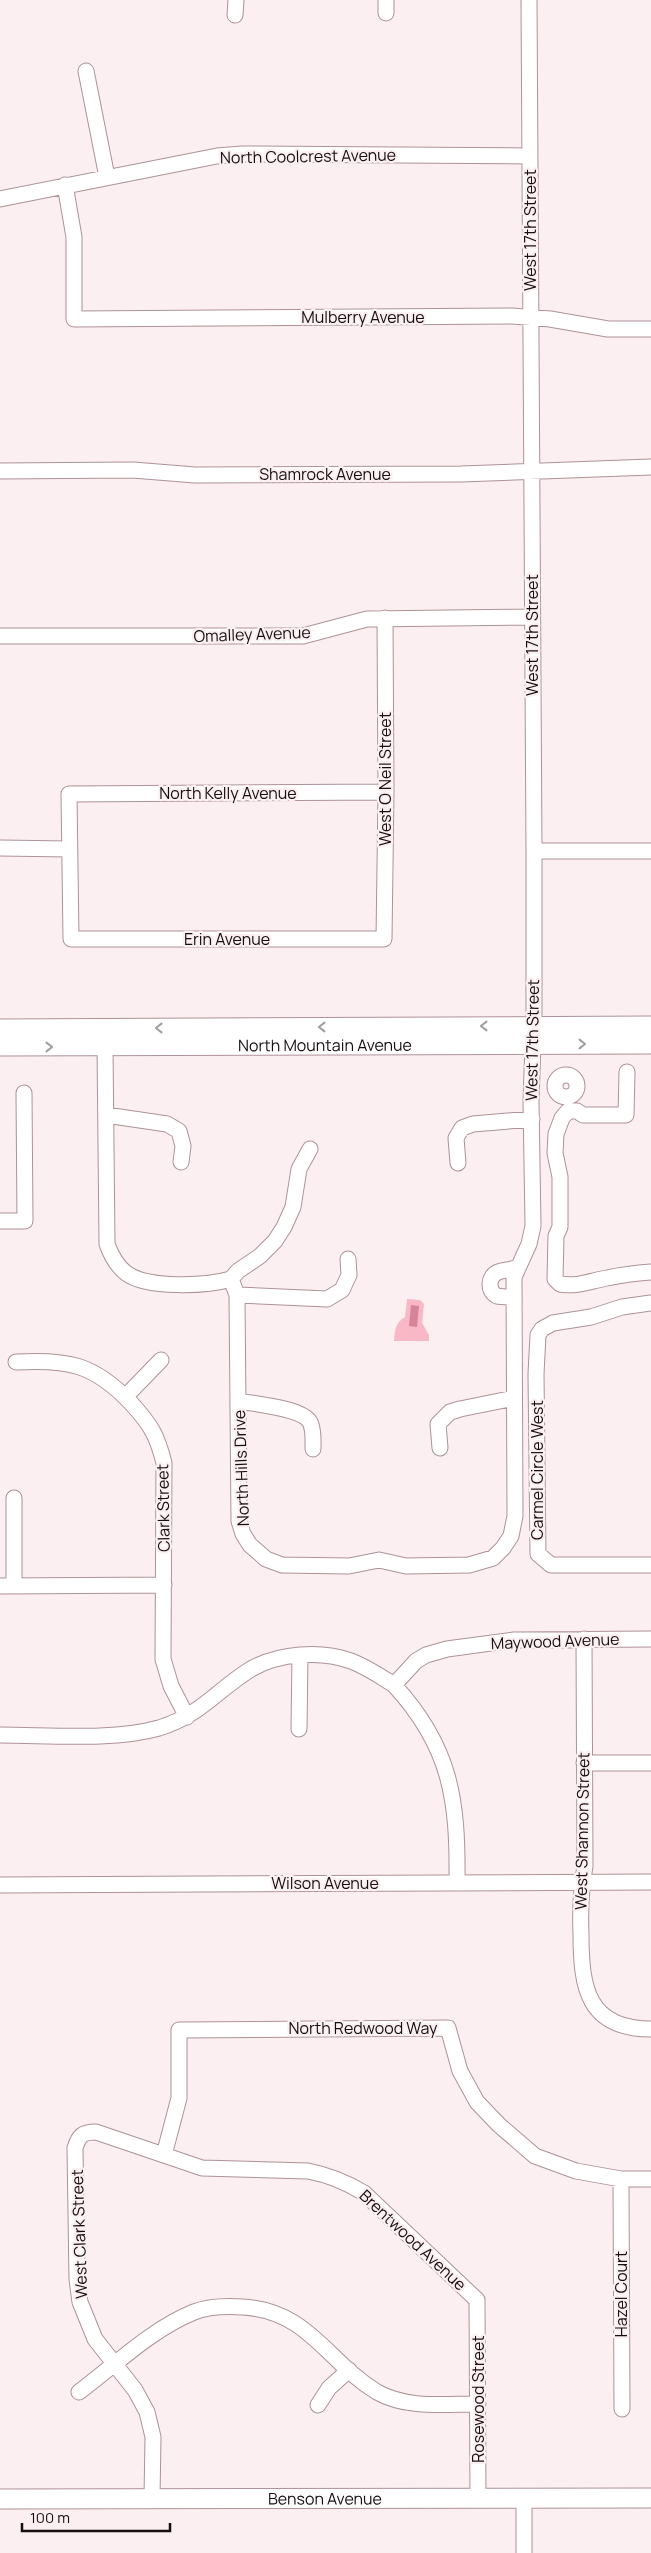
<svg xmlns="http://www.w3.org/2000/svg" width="651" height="2553" font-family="Manrope,sans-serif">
  <rect width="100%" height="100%" fill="#fbeff1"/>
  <!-- green -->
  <path fill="#f9b8c5" d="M407,1299L420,1300L424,1304L422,1323L429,1335V1341H394C395,1330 395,1323 405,1317Z"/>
  <!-- water -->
  <path fill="#d68497" d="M411,1305L419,1306L417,1327L409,1326Z"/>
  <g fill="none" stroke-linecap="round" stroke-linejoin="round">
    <defs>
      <path id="minor" d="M386,0V13
        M235,15L236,0
        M86,71L107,177
        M65,185L74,237V319L512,316L550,319L608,329H651
        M0,199L217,156L242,154L530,156
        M0,471L133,470L195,475L461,474L651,467
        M385,618L386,792L384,939H71L69,794L386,792
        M0,636H303L367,619L532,617
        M0,848L69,849
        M534,851H651
        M105,1047L107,1244C111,1255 117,1266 126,1273C147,1289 207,1286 231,1279L237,1295L239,1521L243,1534L250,1545L266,1559L282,1565L349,1566L379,1560L406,1566L469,1565L493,1558L503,1548L511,1536L515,1516L514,1277L529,1244L533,1226L531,1101L534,1015V851L529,0
        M555 1086a11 11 0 1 1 22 0a11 11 0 1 1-22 0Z
        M568,1111L562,1118L556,1134L555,1153L560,1177V1227L556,1236L555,1279L560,1284C578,1287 590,1281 607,1278C621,1275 637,1273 651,1272
        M568,1111H577L583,1115H626L627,1072
        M106,1115L167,1124L179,1131L183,1146L181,1162
        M458,1163L456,1138L462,1128L473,1124L532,1119
        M0,1221H25L24,1093
        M231,1279L238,1271L260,1256L275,1241L284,1227L293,1207L299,1169L310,1149
        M237,1295L327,1299L342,1290L349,1275L348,1259
        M513,1297C509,1297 501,1297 497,1296C487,1291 488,1276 498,1272C504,1270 511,1270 518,1267
        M651,1303L622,1307L591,1317L553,1323L542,1329L538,1335L536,1374L538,1554L551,1565H651
        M16,1362C68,1359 94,1364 131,1403C151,1425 157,1435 164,1463L163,1659L171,1686L187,1717
        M125,1397L161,1360
        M239,1401C255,1404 302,1408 310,1422C314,1430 313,1440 313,1449
        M440,1448L438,1424L450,1412L460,1409L514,1398
        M14,1498V1586
        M0,1586L164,1585
        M584,1639L585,1866C581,1889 580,1911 581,1934C581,1987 587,2029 651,2029
        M394,1685C451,1747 458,1800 457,1882
        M299,1729L300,1655
        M0,1735C49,1735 113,1741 159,1728C201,1715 217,1690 251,1669C279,1653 321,1650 351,1661C367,1667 380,1676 394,1685L416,1661L426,1655L447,1649L514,1640L651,1639
        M584,1763H651
        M0,1885L651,1882
        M164,2155L179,2098V2030L448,2028L460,2071L477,2102L499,2125L535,2156L576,2171L621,2179H651
        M621,2179L622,2409
        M79,2392C115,2365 152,2329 194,2312C209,2306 227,2306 243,2307C309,2311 327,2362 377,2392C407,2409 445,2404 478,2404
        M318,2405L329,2388L349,2370
        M152,2498L153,2437L147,2412L135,2390L95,2339L80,2302L77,2279L75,2148C79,2135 83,2132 96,2132L202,2168L308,2171C329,2175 346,2182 364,2193L477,2300L478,2498
        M524,2498V2553"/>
      <g id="major">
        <path d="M0,1029L651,1026"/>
        <path id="s1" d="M0,1046L651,1044"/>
        <path id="s2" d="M0,2499L651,2498"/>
      </g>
    </defs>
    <!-- minor casing -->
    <use href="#minor" stroke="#ae9297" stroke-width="17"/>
    <!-- major casing -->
    <use href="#major" stroke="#ae9297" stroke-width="21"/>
    <!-- minor -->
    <use href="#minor" stroke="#fff" stroke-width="15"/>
    <!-- major -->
    <use href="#major" stroke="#fff" stroke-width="19"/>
  </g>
  <!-- one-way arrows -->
  <defs><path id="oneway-chevron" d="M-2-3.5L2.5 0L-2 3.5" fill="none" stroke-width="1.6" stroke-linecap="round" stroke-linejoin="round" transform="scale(1.25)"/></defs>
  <g stroke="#a29e9f">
    <use href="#oneway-chevron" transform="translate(484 1026) rotate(180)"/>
    <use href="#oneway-chevron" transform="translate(322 1027) rotate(180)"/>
    <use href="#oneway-chevron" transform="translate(159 1028) rotate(180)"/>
    <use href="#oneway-chevron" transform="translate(582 1044)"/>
    <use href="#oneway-chevron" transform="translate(49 1047)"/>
  </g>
  <g text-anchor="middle" stroke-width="4.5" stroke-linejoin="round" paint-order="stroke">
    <!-- street labels -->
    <g font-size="16" fill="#160d0f" stroke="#fbeff1">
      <text transform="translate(308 156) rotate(-1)" y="6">North Coolcrest Avenue</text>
      <text transform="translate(530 230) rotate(-90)" y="6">West 17th Street</text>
      <text x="363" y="323">Mulberry Avenue</text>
      <text x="325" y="480">Shamrock Avenue</text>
      <text transform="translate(252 634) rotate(-2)" y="6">Omalley Avenue</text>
      <text transform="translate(532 635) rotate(-90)" y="6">West 17th Street</text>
      <text transform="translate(385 779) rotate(-90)" y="6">West O Neil Street</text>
      <text x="228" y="799">North Kelly Avenue</text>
      <text x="227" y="945">Erin Avenue</text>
      <text transform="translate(532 1040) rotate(-89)" y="6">West 17th Street</text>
      <text dy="6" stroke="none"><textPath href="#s1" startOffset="325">North Mountain Avenue</textPath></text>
      <text transform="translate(241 1468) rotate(-92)" y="6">North Hills Drive</text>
      <text transform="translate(537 1470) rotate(-90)" y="6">Carmel Circle West</text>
      <text transform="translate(163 1508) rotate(-91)" y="6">Clark Street</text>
      <text transform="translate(555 1641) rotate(-2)" y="6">Maywood Avenue</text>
      <text transform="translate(582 1831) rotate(-89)" y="6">West Shannon Street</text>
      <text x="325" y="1889">Wilson Avenue</text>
      <text x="363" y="2034">North Redwood Way</text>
      <text transform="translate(79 2234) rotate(-92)" y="6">West Clark Street</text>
      <text transform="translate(413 2240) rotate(43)" y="6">Brentwood Avenue</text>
      <text transform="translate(621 2294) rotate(-90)" y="6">Hazel Court</text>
      <text transform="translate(478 2399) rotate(-90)" y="6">Rosewood Street</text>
      <text dy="6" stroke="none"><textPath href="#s2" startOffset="325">Benson Avenue</textPath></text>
    </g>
  </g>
  <!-- scale -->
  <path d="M22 2523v8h148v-8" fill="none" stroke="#160d0f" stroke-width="2.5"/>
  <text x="30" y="2523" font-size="15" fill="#160d0f" stroke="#fbeff1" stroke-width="4" paint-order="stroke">100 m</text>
</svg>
